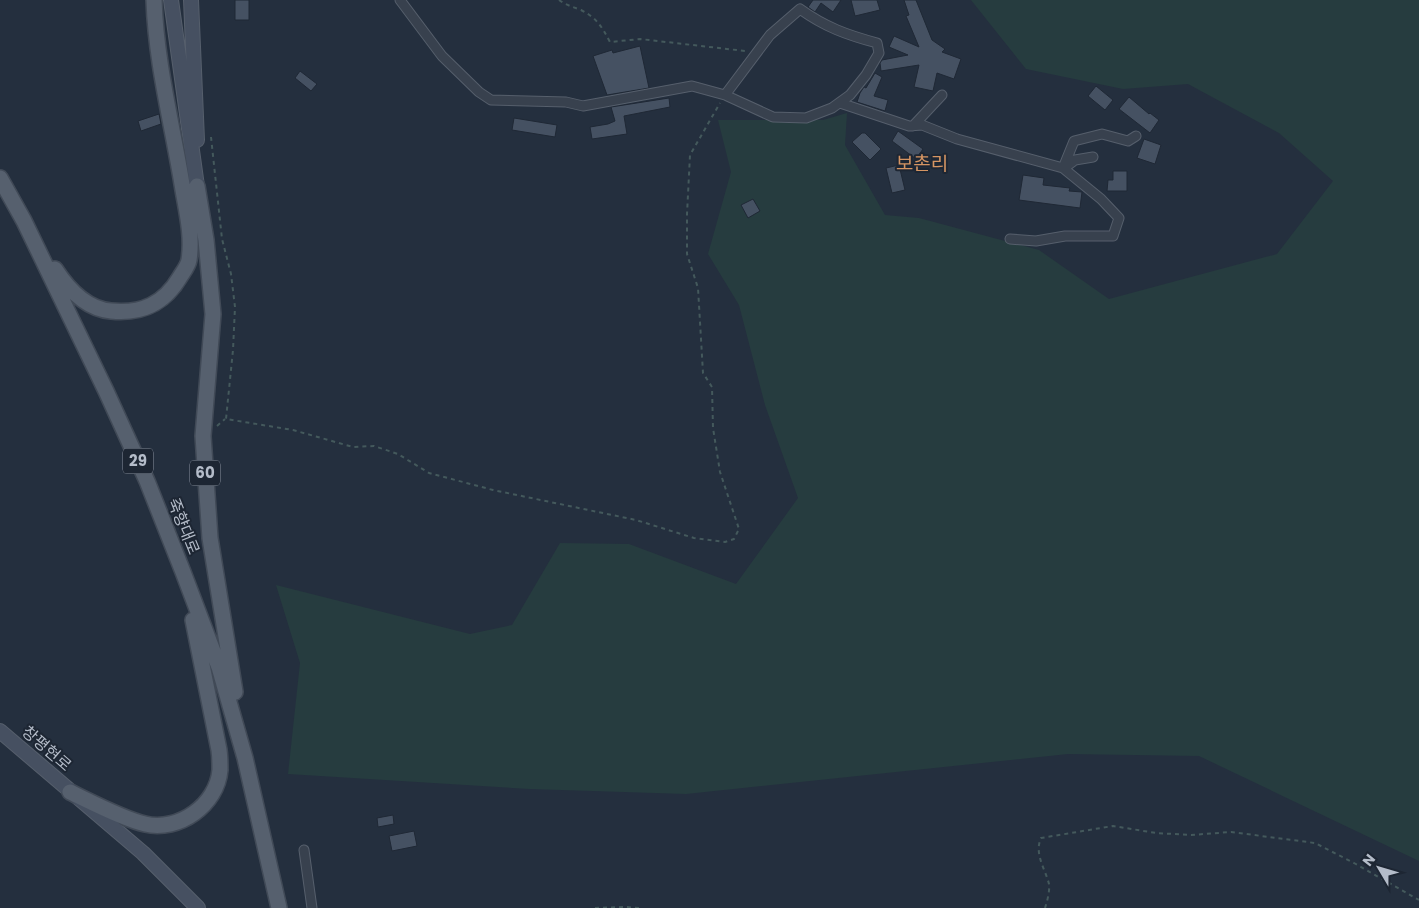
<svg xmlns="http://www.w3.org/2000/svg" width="1419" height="908" font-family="Poppins,'Noto Sans KR',sans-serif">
  <rect width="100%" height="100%" fill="#242f3e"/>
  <!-- green -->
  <path fill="#263c3f" d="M971,0H1419V861L1199,756L1068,754L686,794L530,789L288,774L300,663L276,585L470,634L512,625L560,543L629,544L736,584L798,498L765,405L739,305L708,254L731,172L718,120H823L847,113L845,145L885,215L919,218L1039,250L1109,299L1277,254L1333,181L1279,133L1188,84L1123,89L1026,69Z"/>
  <!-- building -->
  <path fill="#455162" stroke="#1f2835" d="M235,0H249V20H235Z
    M813,0H841L833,12L821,3L815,12L808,7Z
    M851,0H877L880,10L855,16Z
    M904,0H916L932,40L945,49L942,52L961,59L954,79L937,73L933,91L914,87L919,65L881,71L880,63L882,60L908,55L889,47L894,36L919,47L906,16L909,15Z
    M640,46L649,88L607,95L593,56L612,50L613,53Z
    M300,71L317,84L311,91L295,78Z
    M875,73L882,77L874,96L888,100L885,111L857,102L860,93L864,87L866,88Z
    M1096,86L1113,100L1105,110L1088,96Z
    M1129,97L1149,114L1150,113L1159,120L1150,133L1119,109Z
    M669,98L670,107L624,116L627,134L592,139L590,127L608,124L615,121L611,107Z
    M159,114L161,124L141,131L138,121Z
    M514,118L557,125L555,137L512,130Z
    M898,131L923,149L916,159L892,141Z
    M862,133H865L881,149L870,160L852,142Z
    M1144,139L1161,145L1155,164L1137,158Z
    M899,165L905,190L892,193L886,168Z
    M1113,171H1127V191H1107L1108,180H1113Z
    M1023,175L1044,178L1043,185L1070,188L1069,191L1082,192L1080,208L1019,200Z
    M753,199L760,211L748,218L741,205Z
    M393,815L394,824L378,827L377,818Z
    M414,831L417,846L392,851L389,836Z"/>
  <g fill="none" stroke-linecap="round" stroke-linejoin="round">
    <defs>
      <path id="street" d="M400,0L442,56L479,92L491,100L566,102L583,106L692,86L725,95L773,117L806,118L832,108L850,95L866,75L879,53L877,43C847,35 825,27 800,9L770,35L725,95
        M840,103L909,126L922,125L957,139L1063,168L1101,199L1119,218L1113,236H1065L1036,241L1010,239
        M913,126L942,95
        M1063,168L1074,141L1102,134L1128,141L1136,136
        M1064,168L1075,160L1093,157
        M304,850L312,908"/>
      <path id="secondary" d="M171,0L197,186
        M191,0L197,140
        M0,731L143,853L198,908"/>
      <path id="primary" d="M0,178L24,221L106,391L147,481L183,572L219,667L245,758L279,908
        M197,186L206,240L213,314L203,436L210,538L235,692
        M55,269C68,289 86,309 111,311C142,314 164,304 180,277C183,272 188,266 189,260C193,235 186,209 182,184C172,123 156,63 154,0
        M70,792C91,802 123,819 145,824C179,832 217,805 220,770C220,763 220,757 219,750L193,620"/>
    </defs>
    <!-- street casing -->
    <use href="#street" stroke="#565f6c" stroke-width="11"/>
    <!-- secondary casing -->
    <use href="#secondary" stroke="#565f6c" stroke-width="16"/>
    <!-- primary casing -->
    <use href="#primary" stroke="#414a57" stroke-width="18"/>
    <!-- path -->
    <path stroke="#44595c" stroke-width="2" stroke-dasharray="4 4" stroke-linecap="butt" d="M559,0C566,5 573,7 581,10C597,18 602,27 610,42L640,39L745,51
      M211,137L222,239L231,274L235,307L233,350L226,419L293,430L353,447L374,446L398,454L429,473L493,490L636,520L694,538L725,542L734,539L739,529L720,472L713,428L712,387L703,373L698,288L687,254V214L690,155L720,103
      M217,426L225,419
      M595,908L626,907L639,908
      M1045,908C1047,902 1050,891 1049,884C1045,868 1034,854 1041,838L1113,826L1156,833L1191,835L1231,832L1315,843L1354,863L1419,900"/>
    <!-- street -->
    <use href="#street" stroke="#38414e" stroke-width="9"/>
    <!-- secondary -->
    <use href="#secondary" stroke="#465061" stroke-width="14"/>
    <!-- primary -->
    <use href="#primary" stroke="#56606e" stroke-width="15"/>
  </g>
  <g text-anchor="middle" stroke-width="4" stroke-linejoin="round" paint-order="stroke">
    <!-- shield labels -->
    <g fill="#1d2633" stroke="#878f9c" stroke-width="1">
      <rect x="123" y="448.5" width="30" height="25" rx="4"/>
      <rect x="190" y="460.5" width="30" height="25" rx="4"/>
    </g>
    <g font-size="15" font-weight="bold" fill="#b4bcc9">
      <text x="138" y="466">29</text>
      <text x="205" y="478">60</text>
    </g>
    <!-- street labels -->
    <g font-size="16" fill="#b4bcc9" stroke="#1d2633">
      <text transform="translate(184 526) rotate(68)" y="6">죽향대로</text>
      <text transform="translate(47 748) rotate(41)" y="6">창평현로</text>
    </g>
    <!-- quarter labels -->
    <g font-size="19" fill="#d59563" stroke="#1d2633">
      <text x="922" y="170">보촌리</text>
    </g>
  </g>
  <!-- north arrow -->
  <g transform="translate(1379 868) rotate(308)" stroke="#1d2633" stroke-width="4" paint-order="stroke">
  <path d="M0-4L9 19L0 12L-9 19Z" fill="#b4bcc9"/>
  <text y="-8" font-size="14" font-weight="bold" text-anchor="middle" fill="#b4bcc9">N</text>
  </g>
</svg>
